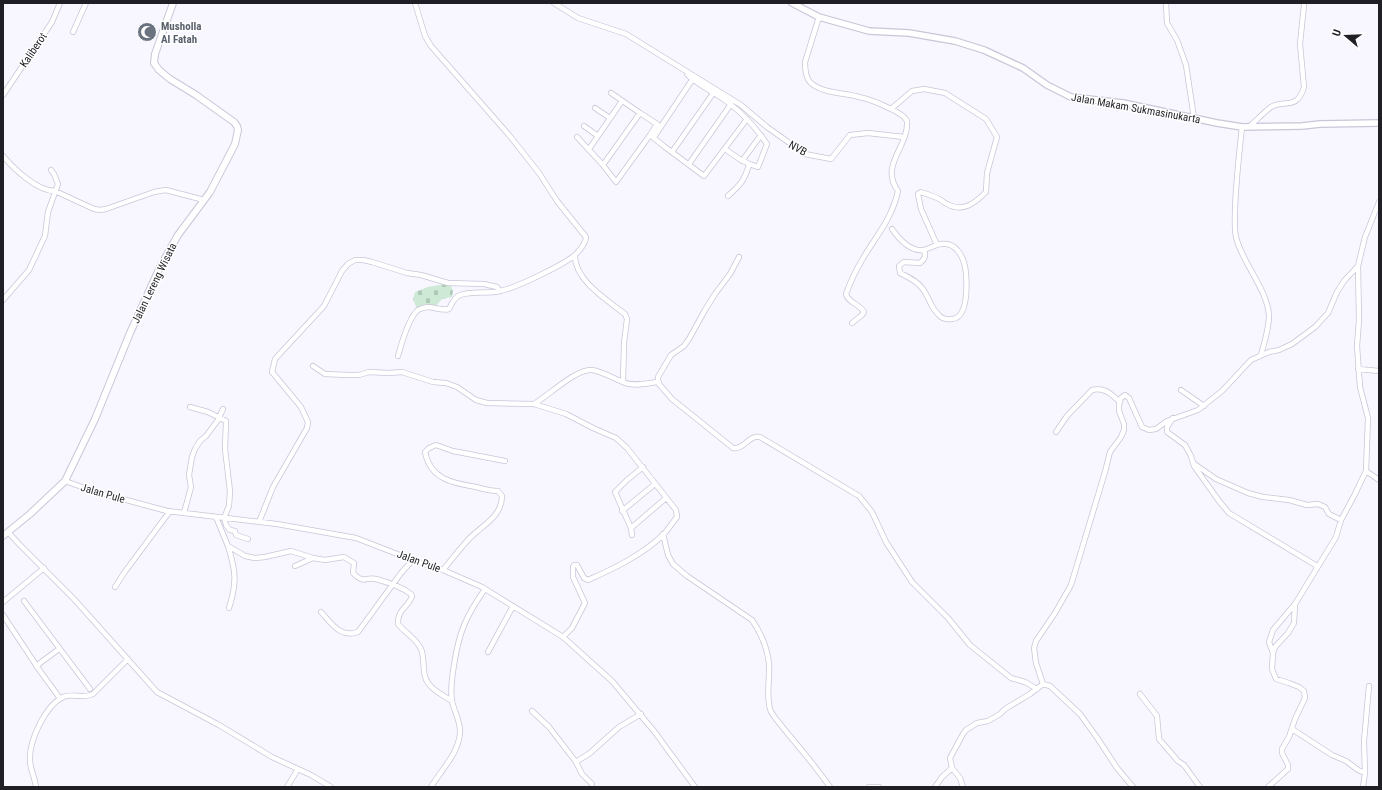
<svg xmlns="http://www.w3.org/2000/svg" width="1382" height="790" font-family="'Roboto Condensed',sans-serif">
  <defs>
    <pattern id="cemetery-stones" width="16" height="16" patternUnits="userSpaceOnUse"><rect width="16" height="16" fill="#ceead7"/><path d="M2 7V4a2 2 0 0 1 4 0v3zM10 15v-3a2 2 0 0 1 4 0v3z" fill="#b0c8b8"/></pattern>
  </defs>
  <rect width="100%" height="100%" fill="#f8f7ff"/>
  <!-- cemetery -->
  <path fill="url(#cemetery-stones)" d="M445,284L451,286L453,291L452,297L442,299L437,305L431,309L416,307L413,299L415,292L428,287Z"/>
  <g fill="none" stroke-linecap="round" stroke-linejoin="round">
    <defs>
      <path id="minor" d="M554,3L578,18L626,34L741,105L767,127L805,154L831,159L850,135L868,133L904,137
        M1166,3L1167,23L1177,40L1186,65L1194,118
        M819,17L805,62C805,68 805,77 810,82C820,93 845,93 859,97C870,99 881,104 891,109C897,112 904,115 907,121C909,147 879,165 898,191C892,219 876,236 862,260C856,270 850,283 846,294C848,303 860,304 864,312L862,315L852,323
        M73,32L86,3
        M687,74C695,83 707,88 717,95C737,107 754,125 767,144L758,167C744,163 736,157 725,149
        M611,93L640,113
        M3,95L52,22L60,3
        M595,108L610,118
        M891,109L912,91L924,89L945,93L986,119L997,137L987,173L986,192C975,203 963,213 947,204C944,203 942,200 939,199C934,196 927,194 921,192L918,194L921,209L937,245C956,239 965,258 966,274C967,286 968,318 952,319C946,320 941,318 938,314C930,307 929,296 922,288C916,280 908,277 900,273L899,266L904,262L920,263C925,259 926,256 924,250L937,245
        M584,126L598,136
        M1250,126C1257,120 1264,112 1271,107C1284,99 1297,111 1304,87L1300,44L1304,5
        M661,127L657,124L650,135L665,147L704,176L747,119
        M1242,127C1239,155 1236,181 1235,209C1235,218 1234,228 1236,237C1242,263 1268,290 1269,316C1269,329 1264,343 1261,355
        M577,137L603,165L616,182L650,135
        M654,137L692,80
        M589,149L622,101
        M672,152L714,92
        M3,156C14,169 37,191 55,191L94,209L100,210L106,209L154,192L166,190L204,200
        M742,161L761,135
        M689,164L731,104
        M603,165L640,113L657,124
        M728,196C741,184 744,181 749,165
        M892,229C899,239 911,252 924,250
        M575,255C574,280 607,300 625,314L627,319L624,343L623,382C633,387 648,383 658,382
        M739,257L730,274L715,294L705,310L689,339L684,346L671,355L658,377V379L659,384L672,399L733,448C744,450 748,435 760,437L859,496L872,512L886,542L912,582L948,618L970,645L1011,678L1025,682L1037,689
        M1358,266L1359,320L1357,346L1360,387L1368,418L1366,471L1379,480
        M3,300L29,270L45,236L48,212L58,184L54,174L51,170
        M398,356C401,345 409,317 418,310C421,308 424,308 427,307C434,307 442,311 449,309C452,304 454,297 460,295C473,291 487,294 500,291C516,288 563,265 575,255C580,250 586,243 586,237L557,201L539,173L509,135L431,46L425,36L415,3
        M313,366L325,374L348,375H359L369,372L389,373L402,372L433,382L446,383L457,387L476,400L487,403L534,404L566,414L593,428L616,438L627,448L676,510L677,517C672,523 668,530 663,535C642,555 615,568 588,580L584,578L577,565H574L573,567V577L585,603L572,628L563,637
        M1358,369L1379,371
        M1181,390L1204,406
        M534,404C548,396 577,368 592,370C601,371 615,379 623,382
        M190,407L208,412L226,421L225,449L230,491L229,506L224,518L226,525L230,530L235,531L236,535L248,539
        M1173,418L1167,427V432L1185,445L1191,456L1194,466L1219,501L1229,513L1317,566
        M1056,432L1067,416L1092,390C1105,387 1111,394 1120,402
        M1193,463L1216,479L1248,493L1263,497L1289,500L1307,505L1318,504L1325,507L1329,514L1341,520
        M65,481L93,491L167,511L277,524L356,538L418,562L443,570L482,587L563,637L612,681L654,731L695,787
        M622,511L655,484
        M184,513L191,487L189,475L192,457L195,449L200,441L206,436L218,420L223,409
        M216,517L228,546L245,556L255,558L265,557L291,551L313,558L325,560L344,557L354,563L353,573C365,585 365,576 376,579C387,582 402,587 411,594L412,596C409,607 397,609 398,624C405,633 416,638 421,649C424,656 423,663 424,671C425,687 439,693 452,701
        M259,522L273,487L307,428L308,422L301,407L272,372L275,359L324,306L342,271L348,264L355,260H363L372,262L407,273L421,275L448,283L484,284L497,287L500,291
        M631,528L666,498
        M8,532L19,544L74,599L157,692L219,725L272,757L311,775L331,787
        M663,534L668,555L673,564L687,576L752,620C761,633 767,647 769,663C770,678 766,694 770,709C772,716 780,723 784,729C800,748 816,767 830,787
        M632,535L631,528L615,492L627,480L643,467
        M228,546C236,571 237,583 229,608
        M295,566L313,558
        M443,570C451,560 459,550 467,541C480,526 502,518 502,496L498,491C490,491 483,489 476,487C452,483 430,479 425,452L429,448L436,445L453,451L505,461
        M115,587L124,573L170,511
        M24,601L90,689
        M3,602L44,568
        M321,612C332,624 340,638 358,632L401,573L413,560
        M3,615L40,671L59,697
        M488,652L513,606
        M1273,653L1269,642L1273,630L1295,604L1336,537L1341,520L1354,496L1366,471
        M36,666L59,649
        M1043,684L1036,663L1034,648L1036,641L1055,613L1071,585L1105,472L1110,452L1121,437L1124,430V424L1119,411V405L1121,398L1125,395L1129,398L1142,427L1149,430L1156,429L1167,421L1198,410L1222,391L1251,360L1269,352L1279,350L1292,344L1315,327L1328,313L1337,292L1344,281L1358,266L1365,237L1379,202
        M1140,694L1157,716L1159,739L1178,761L1184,765L1200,787
        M532,711L549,727L576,762L590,753L619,727L641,714
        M1292,729L1332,755L1346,761L1358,770L1365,773
        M576,762L582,774L592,784
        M36,787C35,778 30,769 30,760C29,741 45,706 63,697C72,693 84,699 93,694L128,659
        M287,787L298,769
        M431,787C441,770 460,752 460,731C460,720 454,711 452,701C450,689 452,677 454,665C459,632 466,616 485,589
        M869,787H879
        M935,787L942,777L952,768
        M963,787L960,778L952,768L950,758L963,734L966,730L977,723L988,721L1000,714L1005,709L1030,694L1043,684L1050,686L1080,714L1098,739L1117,768L1133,787
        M1268,787L1288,769V765L1282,753V749L1289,737L1295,719L1305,698L1304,691L1299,687L1289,683L1276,679L1272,669L1273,653L1275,647L1288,633L1294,623L1295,604
        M1363,787L1365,773L1364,741L1369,686"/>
      <path id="tertiary" d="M792,3L819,17L869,31L909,33L955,41L984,50L1023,68L1047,85L1071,97L1123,103L1217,123L1242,127L1302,126L1320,124L1379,123"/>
      <path id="secondary" d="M3,536L30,514L65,481L95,419L130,333L160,267L178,235L210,192L235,144L238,130L237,126L234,122L196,95L170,79L159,70L154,63L155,54L173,3"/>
    </defs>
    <!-- minor casing -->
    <use href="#minor" stroke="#c8c6d8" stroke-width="6"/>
    <!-- tertiary casing -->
    <use href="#tertiary" stroke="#c8c6d8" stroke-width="8"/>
    <!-- secondary casing -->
    <use href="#secondary" stroke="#c8c6d8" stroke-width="8"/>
    <!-- minor -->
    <use href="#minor" stroke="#fff" stroke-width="4.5"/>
    <!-- tertiary -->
    <use href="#tertiary" stroke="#fff" stroke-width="5.5"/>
    <!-- secondary -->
    <use href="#secondary" stroke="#fff" stroke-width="6"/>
  </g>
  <!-- icons -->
  <defs>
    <symbol id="mosque-disc" viewBox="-11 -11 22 22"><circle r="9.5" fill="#6b7280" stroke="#fff"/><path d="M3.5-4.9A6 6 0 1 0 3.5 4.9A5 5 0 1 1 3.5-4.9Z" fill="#fff"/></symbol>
  </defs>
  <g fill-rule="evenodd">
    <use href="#mosque-disc" x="136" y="21" width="22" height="22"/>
  </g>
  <g text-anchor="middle" stroke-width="3" stroke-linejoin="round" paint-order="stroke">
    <!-- worship labels -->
    <g font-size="11" font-weight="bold" fill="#5b616d" stroke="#fff" text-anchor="start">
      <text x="161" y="30">Musholla<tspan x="161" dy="13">Al Fatah</tspan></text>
    </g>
    <!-- street labels -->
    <g font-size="11" fill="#1f1f25" stroke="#fff">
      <text transform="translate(33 50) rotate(-56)" y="4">Kaliberot</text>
      <text transform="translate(1136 108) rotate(10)" y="4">Jalan Makam Sukmasinukarta</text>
      <text transform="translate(798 148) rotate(29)" y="4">NVB</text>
      <text transform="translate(154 283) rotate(-64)" y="4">Jalan Lereng Wisata</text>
      <text transform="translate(103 493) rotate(16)" y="4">Jalan Pule</text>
      <text transform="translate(419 561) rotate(20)" y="4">Jalan Pule</text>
    </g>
  </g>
  <!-- border -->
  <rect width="1382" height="790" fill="none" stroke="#1f1f25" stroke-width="8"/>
  <!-- north arrow -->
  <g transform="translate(1346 36) rotate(289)" stroke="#ffffff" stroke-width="3" paint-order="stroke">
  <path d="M0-3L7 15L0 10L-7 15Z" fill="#1f1f25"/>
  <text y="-6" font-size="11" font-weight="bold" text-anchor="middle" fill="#1f1f25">U</text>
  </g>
</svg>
